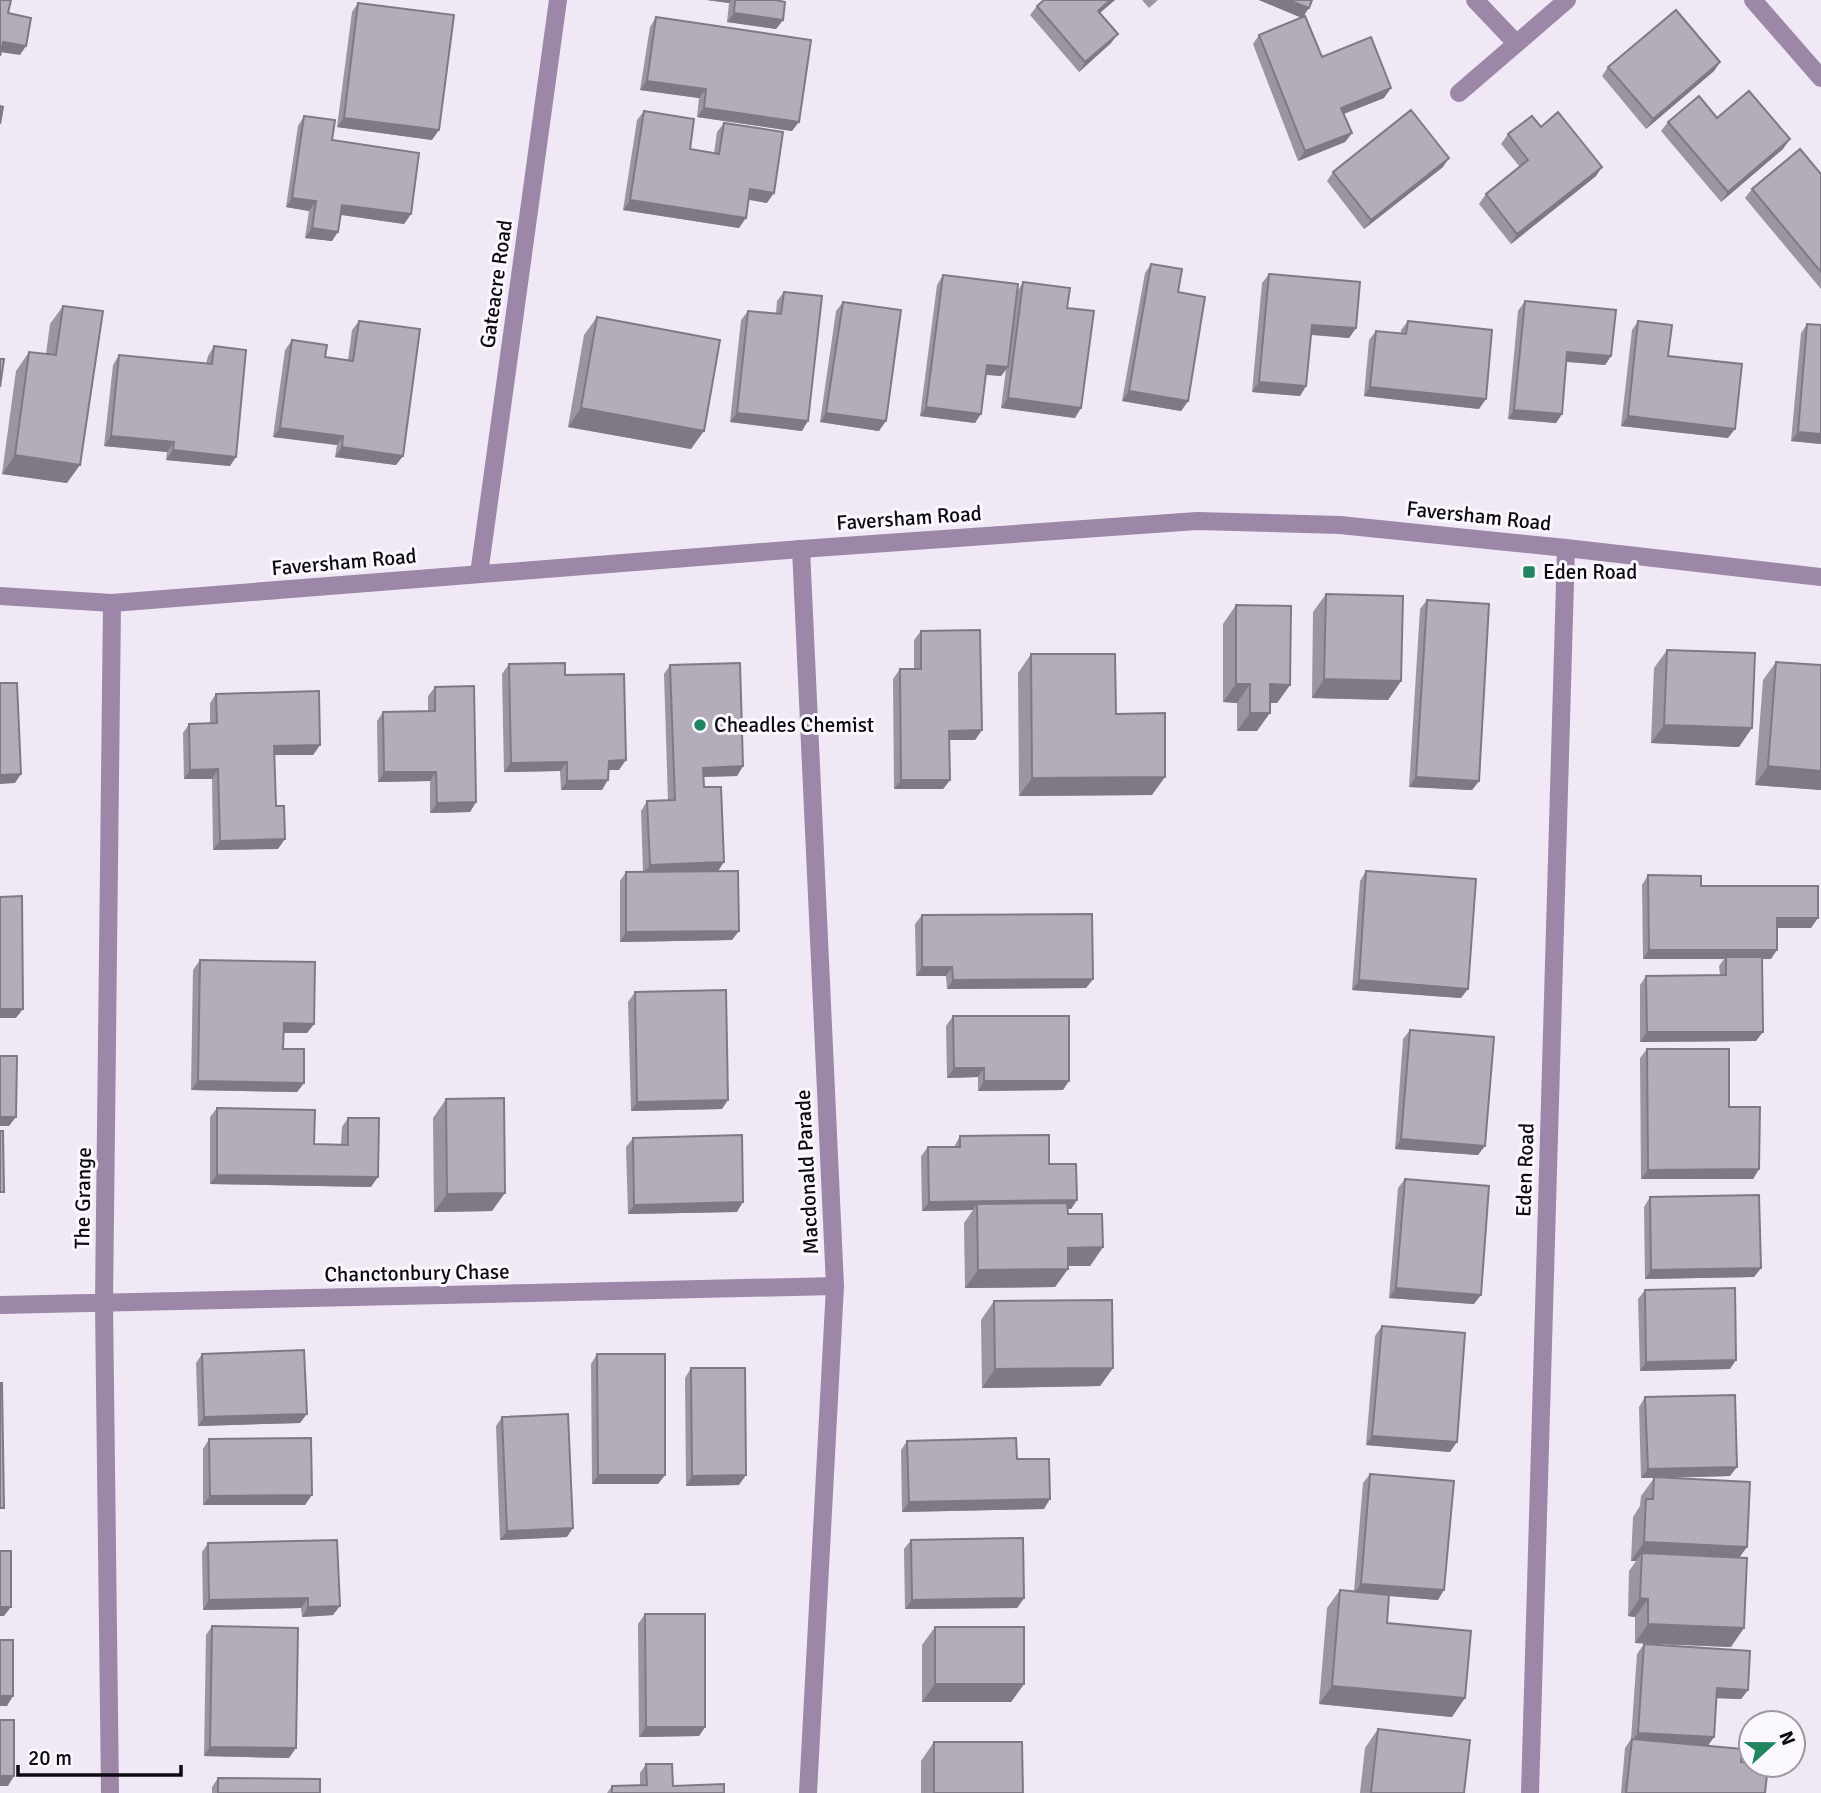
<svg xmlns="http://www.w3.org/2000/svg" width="1821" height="1793" font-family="Signika,sans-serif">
  <rect width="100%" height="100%" fill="#f0e8f5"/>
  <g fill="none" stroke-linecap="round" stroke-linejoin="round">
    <!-- minor -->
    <path stroke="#9c87a8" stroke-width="18" d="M1475,0L1516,43
      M1753,0L1821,78
      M1459,93L1567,0
      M801,549L835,1286L808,1793
      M479,574L558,0
      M0,1305L835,1286
      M110,1793L104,1303L112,603
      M1530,1793L1566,548"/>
    <!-- tertiary -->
    <path stroke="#9c87a8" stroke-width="18" d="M0,596L112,603L801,549L1197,521L1340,525L1566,548L1821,577"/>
  </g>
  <!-- wall -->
  <path fill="#9b959f" d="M707,0H776L783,20L776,29L727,22L729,3Z
    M1115,0L1100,13L1111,43L1079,72L1030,15L1037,6Z
    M1142,0H1158L1149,8Z
    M1259,0H1312L1303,18L1322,57L1384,98L1344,114L1352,133L1345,142L1298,161L1253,44L1259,35L1302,18Z
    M358,3L432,140L337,127L352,12Z
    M656,17L792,131L697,117L699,98L640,90L650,27Z
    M1720,62L1714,71L1646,129L1602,76L1608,67Z
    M644,111L690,149L714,153L717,132L724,123L767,203L749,199L739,228L623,210L637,120Z
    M304,116L332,140L411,214L404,224L341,215L332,241L305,238L309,211L286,207L298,126Z
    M1717,118L1783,149L1721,202L1661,131L1668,122Z
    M1541,127L1596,176L1511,244L1479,204L1486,194L1520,167L1501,144L1508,134Z
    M1443,167L1364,229L1327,181L1333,172Z
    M1821,174V289L1745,198L1752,189Z
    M1151,264L1178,292L1188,401L1181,411L1122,401L1145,273Z
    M1269,274L1356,328L1349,338L1311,335L1306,386L1300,396L1252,392L1262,283Z
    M943,275L1018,290L1023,282L1067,308L1075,418L1001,408L1006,369L1001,376L986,375L975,423L920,416L937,285Z
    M784,292L802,431L730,422L741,320L748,311L776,314L777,301Z
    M1525,301L1611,356L1605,365L1566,362L1562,414L1556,423L1508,419L1518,311Z
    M843,302L879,431L820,422L836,311Z
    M63,306L67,483L2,474L16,371L29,352L46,354L50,324Z
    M597,317L691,449L568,427L584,335Z
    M359,321L403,456L396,465L335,457L337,445L273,437L285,350L292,340L325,357L348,360L352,330Z
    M1408,321L1479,409L1364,396L1369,340L1376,331L1401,333V330Z
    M1638,321L1668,356L1728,438L1621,426L1632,330Z
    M1807,324L1821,325V444L1791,441L1801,333Z
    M214,346L230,466L166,460L167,452L104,446L113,365L119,355L206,364L208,356Z
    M1326,594L1401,681L1388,700L1312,698L1313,612Z
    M1427,600L1479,781L1472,790L1409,787L1420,609Z
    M1236,605L1290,685L1277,703H1270L1257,731H1237V703L1223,702V624Z
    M921,631L982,730L975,740H949L950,780L943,789H894L893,679L900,669H914V640Z
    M1667,650L1739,747L1651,743L1654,668Z
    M1031,654L1116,714L1152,795L1019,796L1018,673Z
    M1776,662L1821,790L1755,785L1763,680Z
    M509,664L565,675L619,770H609L602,790H561L560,771L504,772L502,674Z
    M670,665L743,766L737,776L703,777L704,787L724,862L718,871L732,940L620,942V881L626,872H643L641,811L647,801H668L664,674Z
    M435,687L476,802L470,812L430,813V781L378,782L377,721L383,712L428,711V696Z
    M216,694L320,745L313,755H274L278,849L213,850L212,779H184L183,733L189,724L210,723V703Z
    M1366,871L1461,998L1352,990L1360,881Z
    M1648,875L1701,886L1811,928H1777L1771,959H1762L1756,1041L1640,1042V985L1646,976L1720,975L1719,966L1724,959H1643L1642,885Z
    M922,915L1093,979L1086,988L947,989L946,976H916L915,924Z
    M200,960L314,1024L307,1033H284L283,1049L304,1083L297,1092L191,1090L193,970Z
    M635,992L722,1109L631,1111L628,1002Z
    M953,1016L1063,1090L978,1091V1077L947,1078L946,1026Z
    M1410,1030L1478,1155L1395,1149L1403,1039Z
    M1647,1049L1729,1107L1759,1169L1753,1179H1641L1640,1058Z
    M446,1099L492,1211L434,1212L433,1118Z
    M217,1108L314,1144L341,1145L342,1127L348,1118L371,1187L210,1184V1117Z
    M960,1136L1049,1164L1077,1200L1071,1209H1067L1068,1214L1103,1247L1090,1266H1068V1269L1055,1287L965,1288L964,1223L973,1210L922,1211L921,1156L928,1147H954Z
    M633,1138L737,1212L628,1214L626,1147Z
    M1405,1179L1474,1304L1389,1298L1398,1188Z
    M1650,1197L1761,1268L1754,1277L1645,1279L1644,1207Z
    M1645,1290L1730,1369L1640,1371L1638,1299Z
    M994,1301L1113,1368L1100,1386L982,1388L981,1320Z
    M1382,1326L1450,1452L1366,1445L1375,1336Z
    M202,1354L300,1423L198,1426L196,1363Z
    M597,1354L665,1475L658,1484H592L591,1364Z
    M691,1368L739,1485L686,1486L685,1378Z
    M1645,1397L1730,1476L1664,1478L1740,1558L1731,1647L1635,1643V1617L1628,1616L1629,1571L1636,1561H1631L1633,1517L1640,1506L1641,1496L1654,1478H1641L1639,1407Z
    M502,1417L567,1537L500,1540L496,1426Z
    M209,1439L305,1505H203V1449Z
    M907,1441L1017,1459L1044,1509L902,1512L901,1450Z
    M1370,1474L1438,1600L1389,1596L1387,1623L1452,1717L1319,1704L1327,1608L1340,1590L1354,1591L1363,1483Z
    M337,1540L333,1615L302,1617L301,1608L203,1610L202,1552L208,1543Z
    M911,1540L1024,1598L1017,1608L905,1609L904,1549Z
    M645,1614L705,1727L699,1736L639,1737L638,1624Z
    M212,1626L289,1758L204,1756L206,1635Z
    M935,1627L1024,1684L1011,1702H922V1645Z
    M1644,1644L1748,1690L1741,1699L1717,1698L1714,1737L1708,1745L1741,1762L1765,1793H1621L1625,1748L1631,1739L1637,1654Z
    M1378,1729L1464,1793H1360L1365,1748Z
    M934,1742L1023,1793H921V1761Z
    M646,1764L673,1786L724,1793H607L612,1786H640V1773Z
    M218,1778L320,1793H212V1787Z"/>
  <!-- shaded-wall -->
  <path fill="#7e7982" d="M707,0H732L729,3Z
    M1110,0H1115L1091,20L1098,11Z
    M1259,0H1288L1309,8L1302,18Z
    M734,13L783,20L776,29L727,22Z
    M1118,34L1111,43L1079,72L1085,62Z
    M3,42L26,46L20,55L0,52Z
    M1720,62L1714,71L1646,129L1653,119Z
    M647,81L706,89L699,98L640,90Z
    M1391,88L1384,98L1335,117L1341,108Z
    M704,108L799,122L792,131L697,117Z
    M344,118L439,130L432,140L337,127Z
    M1352,133L1345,142L1298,161L1305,151Z
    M1790,139L1783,149L1721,202L1728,192Z
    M1449,158L1443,167L1364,229L1371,220Z
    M1602,167L1596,176L1511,244L1517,234Z
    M750,189L774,193L767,203L744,199Z
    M292,198L316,201L309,211L286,207Z
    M630,200L746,218L739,228L623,210Z
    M342,205L411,214L404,224L336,214Z
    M312,228L338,232L332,241L305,238Z
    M1312,325L1356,328L1349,338L1305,334Z
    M1567,352L1611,356L1605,365L1561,361Z
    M987,365L1008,367L1001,376L981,374Z
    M1259,382L1306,386L1300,396L1252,392Z
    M1370,387L1486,399L1479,409L1364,396Z
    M1129,391L1188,401L1181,411L1122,401Z
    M1008,398L1081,408L1075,418L1001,408Z
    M926,407L981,414L975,423L920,416Z
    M581,408L704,431L691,449L568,427Z
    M1514,410L1562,414L1556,423L1508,419Z
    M737,413L808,421L802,431L730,422Z
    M826,413L886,421L879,431L820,422Z
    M1628,416L1735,429L1728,438L1621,426Z
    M280,428L343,436L337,445L273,437Z
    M1798,432L1821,434V444L1791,441Z
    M111,436L174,442L167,452L104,446Z
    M342,447L403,456L396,465L335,457Z
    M173,450L236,457L230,466L166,460Z
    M15,455L80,465L67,483L2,474Z
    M1324,679L1401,681L1388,700L1312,698Z
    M1236,684H1250L1237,703L1223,702Z
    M1270,684L1290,685L1277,703H1257Z
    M1250,713H1270L1257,731H1237Z
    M1664,725L1752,728L1739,747L1651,743Z
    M982,730L975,740H943L949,731Z
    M320,745L313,755H267L274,746Z
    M626,760L619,770H602L609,761Z
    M567,762L560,771L504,772L511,763Z
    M743,766L737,776L697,777L703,768Z
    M1768,766L1821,771V790L1755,785Z
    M218,769L212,779H184L190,770Z
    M384,772H436L430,781L378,782Z
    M21,774L15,783L0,784V775Z
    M1165,777L1152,795L1019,796L1032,778Z
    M1416,777L1479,781L1472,790L1409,787Z
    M608,780L602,790H561L567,781Z
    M901,780H950L943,789H894Z
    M476,802L470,812L430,813L437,803Z
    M285,839L278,849L213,850L220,841Z
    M724,862L717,872L643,874L650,865Z
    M1777,918H1818L1811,928H1770Z
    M739,931L732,940L620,942L626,932Z
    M1649,950H1777L1771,959H1726V957L1724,959H1643Z
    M922,967H952L946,976H916Z
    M1093,979L1086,988L947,989L953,980Z
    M1359,980L1468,989L1461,998L1352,990Z
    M0,1009H23L16,1018H0Z
    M284,1023L314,1024L307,1033H277Z
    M1647,1032H1763L1756,1041L1640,1042Z
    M954,1068H984L978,1077L947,1078Z
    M198,1081L304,1083L297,1092L191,1090Z
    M984,1081H1069L1063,1090L978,1091Z
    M728,1100L722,1109L631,1111L637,1102Z
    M0,1117H16L9,1126H0Z
    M1401,1139L1485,1146L1478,1155L1395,1149Z
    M1759,1169L1753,1179H1641L1648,1170Z
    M217,1175L378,1177L371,1187L210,1184Z
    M505,1193L492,1211L434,1212L447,1194Z
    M1077,1200L1071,1209L977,1210V1204L973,1210L922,1211L929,1202Z
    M743,1202L737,1212L628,1214L634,1205Z
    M1103,1247L1090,1266H1055L1068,1248Z
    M1761,1268L1754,1277L1645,1279L1651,1270Z
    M1068,1269L1055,1287L965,1288L978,1270Z
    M1396,1288L1481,1295L1474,1304L1389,1298Z
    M1736,1360L1730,1369L1640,1371L1646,1362Z
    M1113,1368L1100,1386L982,1388L995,1369Z
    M307,1414L300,1423L198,1426L204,1417Z
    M1372,1436L1457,1442L1450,1452L1366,1445Z
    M1737,1467L1730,1476L1641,1478L1648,1469Z
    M598,1475H665L658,1484H592Z
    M746,1475L739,1485L686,1486L692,1476Z
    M312,1495L305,1505H203L210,1496Z
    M1050,1499L1044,1509L902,1512L909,1502Z
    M573,1528L567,1537L500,1540L507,1531Z
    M1644,1542L1747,1547L1734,1565L1642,1553L1636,1561H1631Z
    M1361,1584L1444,1590L1438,1600L1354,1593Z
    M308,1598L301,1608L203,1610L209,1600Z
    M1024,1598L1017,1608L905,1609L912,1600Z
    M1640,1598L1648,1599L1635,1617L1628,1616Z
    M340,1606L333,1615L302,1617L308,1607Z
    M0,1607H11L4,1616H0Z
    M1648,1624L1744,1628L1731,1647L1635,1643Z
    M935,1684H1024L1011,1702H922Z
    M1332,1686L1465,1698L1452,1717L1319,1704Z
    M1717,1688L1748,1690L1741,1699L1711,1698Z
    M0,1696H13L7,1706H0Z
    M646,1727H705L699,1736L639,1737Z
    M1638,1733L1714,1737L1707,1747L1631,1742Z
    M210,1747L296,1748L289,1758L204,1756Z
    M0,1776H14L8,1786H0Z"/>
  <!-- building -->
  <path fill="#b4adb9" stroke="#7e7982" stroke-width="2" d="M0,0H11L8,13L31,18L26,46L3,42L0,56Z
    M735,0H776L785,2L783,20L734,13Z
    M1044,0H1110L1098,11L1118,34L1085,62L1037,6Z
    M1288,0H1312L1309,8Z
    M358,3L454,15L439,130L344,118Z
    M1676,10L1720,62L1653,119L1608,67Z
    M1305,16L1322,57L1371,37L1391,88L1341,108L1352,133L1305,151L1259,35Z
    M656,17L811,40L799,122L704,108L706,89L647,81Z
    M1749,91L1790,139L1728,192L1668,122L1699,96L1717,118Z
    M0,106L3,107L0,124Z
    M1411,110L1449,158L1371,220L1333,172Z
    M644,111L694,119L690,149L719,154L724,123L783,132L774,193L750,189L746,218L630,200Z
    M1558,112L1602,167L1517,234L1486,194L1528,160L1508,134L1532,116L1541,127Z
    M304,116L335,120L332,140L419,153L411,214L342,205L338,232L312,228L316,201L292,198Z
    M1800,149L1821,174V272L1752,189Z
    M1151,264L1182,269L1178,292L1205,297L1188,401L1129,391Z
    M1269,274L1360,282L1356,328L1312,325L1306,386L1259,382Z
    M943,275L1018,284L1008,367L987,365L981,414L926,407Z
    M1023,282L1070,288L1067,308L1094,311L1081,408L1008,398Z
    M784,292L822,296L808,421L737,413L748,311L781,314Z
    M1525,301L1616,310L1611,356L1567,352L1562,414L1514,410Z
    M843,302L901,310L886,421L826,413Z
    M63,306L103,311L80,465L15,455L29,352L56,355Z
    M597,317L720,340L704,431L581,408Z
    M359,321L420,329L403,456L342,447L343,436L280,428L292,340L327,345L325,357L353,361Z
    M1408,321L1492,330L1486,399L1370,387L1376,331L1406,334Z
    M1638,321L1672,325L1668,356L1742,364L1735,429L1628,416Z
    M1807,324L1821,325V434L1798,432Z
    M214,346L246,350L236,457L173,450L174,442L111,436L119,355L212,364Z
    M0,359H4L0,387Z
    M1326,594L1403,596L1401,681L1324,679Z
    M1427,600L1489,604L1479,781L1416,777Z
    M1236,605L1291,606L1290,685L1270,684V713H1250V684H1236Z
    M980,630L982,730L949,731L950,780H901L900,669H921V631Z
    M1667,650L1755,653L1752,728L1664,725Z
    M1031,654H1115L1116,714L1165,713V777L1032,778Z
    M1776,662L1821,665V771L1768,766Z
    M565,663V675L624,674L626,760L609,761L608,780L567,781V762L511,763L509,664Z
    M740,663L743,766L703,768L704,787H721L724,862L650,865L647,801L675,800L670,665Z
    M0,683H17L21,774L0,775Z
    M474,686L476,802L437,803L436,772H384L383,712L435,711V687Z
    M319,691L320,745L274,746L276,806H284L285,839L220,841L218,769L190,770L189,724L217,723L216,694Z
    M738,871L739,931L626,932V872Z
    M1366,871L1476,879L1468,989L1359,980Z
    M1648,875L1701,876V886H1818V918H1777V950H1649Z
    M22,896L23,1009H0V897Z
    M1092,914L1093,979L953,980L952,967H922V915Z
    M1726,957H1762L1763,1032H1647L1646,976L1726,975Z
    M200,960L315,962L314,1024L284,1023L283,1049H304V1083L198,1081Z
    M726,990L728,1100L637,1102L635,992Z
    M953,1016H1069V1081H984V1068H954Z
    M1410,1030L1494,1037L1485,1146L1401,1139Z
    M1647,1049H1729V1107H1760L1759,1169L1648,1170Z
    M0,1056H17L16,1117H0Z
    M504,1098L505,1193L447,1194L446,1099Z
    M217,1108L315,1110L314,1144L348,1145V1118H379L378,1177L217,1175Z
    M0,1131H3L4,1192H0Z
    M742,1135L743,1202L634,1205L633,1138Z
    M1049,1135V1164H1076L1077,1200L929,1202L928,1147H960V1136Z
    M1405,1179L1489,1186L1481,1295L1396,1288Z
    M1759,1195L1761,1268L1651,1270L1650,1197Z
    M1067,1203L1068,1214H1102L1103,1247L1068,1248V1269L978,1270L977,1204Z
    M1735,1288L1736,1360L1646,1362L1645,1290Z
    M1112,1300L1113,1368L995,1369L994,1301Z
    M1382,1326L1465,1333L1457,1442L1372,1436Z
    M304,1350L307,1414L204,1417L202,1354Z
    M597,1354H665V1475H598Z
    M691,1368H745L746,1475L692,1476Z
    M0,1383H2L4,1508H0Z
    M1735,1395L1737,1467L1648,1469L1645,1397Z
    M568,1414L573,1528L507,1531L502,1417Z
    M311,1438L312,1495L210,1496L209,1439Z
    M1016,1438L1017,1459H1049L1050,1499L909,1502L907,1441Z
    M1370,1474L1454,1481L1444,1590L1361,1584Z
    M1654,1477L1750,1482L1747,1547L1644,1542L1646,1499H1653Z
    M1023,1538L1024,1598L912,1600L911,1540Z
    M337,1540L340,1606L308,1607V1598L209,1600L208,1543Z
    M0,1551H11V1607H0Z
    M1642,1553L1747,1558L1744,1628L1648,1624V1599L1640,1598Z
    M1340,1590L1389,1595L1387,1623L1471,1631L1465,1698L1332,1686Z
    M645,1614H705V1727H646Z
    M212,1626L298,1628L296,1748L210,1747Z
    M935,1627H1024V1684H935Z
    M0,1640H13V1696H0Z
    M1644,1644L1750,1651L1748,1690L1717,1688L1714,1737L1638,1733Z
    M0,1720H14V1776H0Z
    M1378,1729L1470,1740L1464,1793H1371Z
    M1632,1739L1742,1749L1741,1762L1751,1763V1765H1768L1765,1793H1626Z
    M934,1742H1022L1023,1793H934Z
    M646,1764H672L673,1786L724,1784V1793H612V1786L647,1785Z
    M218,1778L320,1779V1793H218Z"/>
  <!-- markers -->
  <g fill="#208560" stroke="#fbf7fe" stroke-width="2.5">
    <rect x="1522" y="565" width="14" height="14" rx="3.5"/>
    <circle cx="700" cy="725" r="7"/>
  </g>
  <g text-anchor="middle" stroke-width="6" stroke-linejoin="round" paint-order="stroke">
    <!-- street labels -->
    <g font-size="21" fill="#0d0a0f" stroke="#fbf7fe">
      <text transform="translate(496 284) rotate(-82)" y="7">Gateacre Road</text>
      <text transform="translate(1479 516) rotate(6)" y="7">Faversham Road</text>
      <text transform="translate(909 518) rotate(-4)" y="7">Faversham Road</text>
      <text transform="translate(344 562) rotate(-5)" y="7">Faversham Road</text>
      <text transform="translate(1525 1170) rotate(-88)" y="7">Eden Road</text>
      <text transform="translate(807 1172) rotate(-93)" y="7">Macdonald Parade</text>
      <text transform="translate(83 1198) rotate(-89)" y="7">The Grange</text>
      <text transform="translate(417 1273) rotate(-1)" y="7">Chanctonbury Chase</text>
    </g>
    <!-- poi labels -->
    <g font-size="21" fill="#0d0a0f" stroke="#fbf7fe" text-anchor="start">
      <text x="1543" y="579">Eden Road</text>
      <text x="714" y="732">Cheadles Chemist</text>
    </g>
  </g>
  <!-- north arrow -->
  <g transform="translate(1772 1744) rotate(69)"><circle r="33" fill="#fbf7fe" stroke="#9c989e" stroke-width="2"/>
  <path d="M0-5L12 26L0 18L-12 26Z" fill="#208560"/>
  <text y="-10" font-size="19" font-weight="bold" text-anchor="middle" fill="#0d0a0f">N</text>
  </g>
  <!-- scale -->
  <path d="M18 1765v10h163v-10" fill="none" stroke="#0d0a0f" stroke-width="3.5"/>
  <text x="28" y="1765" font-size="21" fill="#0d0a0f" stroke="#fbf7fe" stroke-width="5" paint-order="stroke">20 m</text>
</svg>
